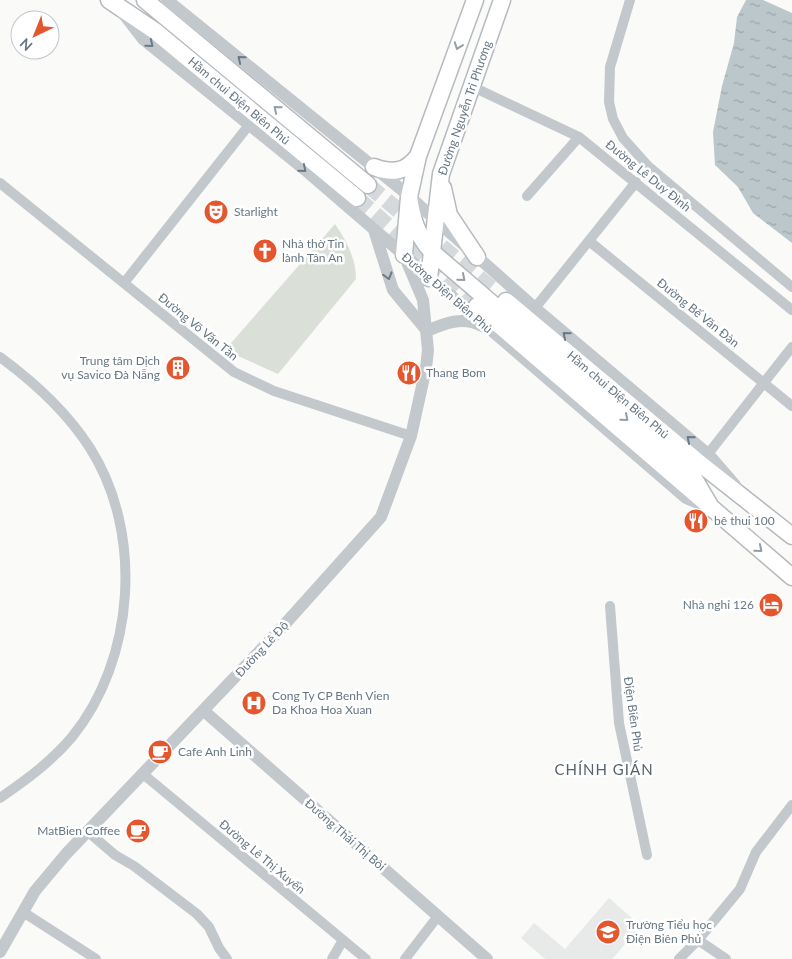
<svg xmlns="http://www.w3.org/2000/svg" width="792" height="959" font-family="Lato,sans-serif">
  <defs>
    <pattern id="water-ripples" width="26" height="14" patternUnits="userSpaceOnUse" patternTransform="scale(1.25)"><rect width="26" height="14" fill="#bbc7cb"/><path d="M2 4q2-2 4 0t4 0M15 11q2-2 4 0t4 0" fill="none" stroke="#9ca6aa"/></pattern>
  </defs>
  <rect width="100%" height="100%" fill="#fafaf8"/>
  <!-- built -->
  <path fill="#e8e9e9" d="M609,898L641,926L612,959H545L521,938L534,923L565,949Z"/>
  <!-- grass -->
  <path fill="#dadfd7" d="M335,224C346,240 356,258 356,279L278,374L225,350Z"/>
  <!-- water -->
  <path fill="url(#water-ripples)" d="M746,0H763L792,13V243L753,213L738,187L715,165L713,132L722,86L734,43L737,17Z"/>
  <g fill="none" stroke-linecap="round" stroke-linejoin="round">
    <!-- primary-tunnel -->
    <path stroke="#d5d9db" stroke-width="16" stroke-dasharray="16 8" stroke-linecap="butt" d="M368,185L491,288
      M357,198L477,306"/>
    <defs>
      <path id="primary" d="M109,0L155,31L357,198
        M145,0L368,185
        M374,167C393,174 406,172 418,156
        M443,188L449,215L477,257
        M409,197C412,218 417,236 432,252L692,475L712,509
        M404,255L409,197L418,156L475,0
        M429,278L441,174L502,0
        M506,301L698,462L792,536
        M477,306L792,577"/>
    </defs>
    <!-- primary casing -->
    <use href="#primary" stroke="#b5babe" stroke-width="19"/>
    <!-- minor -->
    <path stroke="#c3c8cc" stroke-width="10" d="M630,0L610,67L609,102L613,119L623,138L648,166L792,287
      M471,86L579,137L792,310
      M0,183L234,372L274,391L411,436
      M527,196L579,137
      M589,241L792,406
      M124,283L249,125
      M535,308L636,182
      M0,357C34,382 67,412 90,448C144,533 135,660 72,737C51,762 26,780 0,798
      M708,454L792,347
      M610,606L619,723L647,855
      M143,774L366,959
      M87,831L115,855L134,866L197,914L209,927L219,948L227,959
      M23,912L96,959
      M698,940L726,959
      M332,959L343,940
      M405,959L438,916
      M679,959L698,940L740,889L756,852L792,805"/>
    <!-- tertiary -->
    <path stroke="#c3c8cc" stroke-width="12" d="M167,0L402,190L535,308L708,454L735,485
      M123,13L143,39L304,169L686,498L710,508
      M374,230L393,290L427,331C445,323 463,316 482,326
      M204,711L487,959
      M0,952L35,891L66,854L276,634L381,517L411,436L426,368L428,350L423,300L404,255"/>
    <!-- primary -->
    <use href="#primary" stroke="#fff" stroke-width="16"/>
  </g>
  <!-- one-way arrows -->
  <defs><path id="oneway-chevron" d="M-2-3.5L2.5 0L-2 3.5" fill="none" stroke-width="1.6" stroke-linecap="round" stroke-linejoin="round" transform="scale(1.25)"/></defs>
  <g stroke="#6a7a87">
    <use href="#oneway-chevron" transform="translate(150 44) rotate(39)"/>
    <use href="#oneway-chevron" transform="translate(241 59) rotate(-141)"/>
    <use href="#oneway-chevron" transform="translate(303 169) rotate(40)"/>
    <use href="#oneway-chevron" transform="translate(388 276) rotate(74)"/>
    <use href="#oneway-chevron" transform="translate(566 335) rotate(-140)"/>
    <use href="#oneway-chevron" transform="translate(690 439) rotate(-140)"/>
  </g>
  <g stroke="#939fa8">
    <use href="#oneway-chevron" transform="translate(458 46) rotate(110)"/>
    <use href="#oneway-chevron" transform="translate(277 109) rotate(-140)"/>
    <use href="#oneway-chevron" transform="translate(462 278) rotate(41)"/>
    <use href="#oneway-chevron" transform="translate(625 418) rotate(41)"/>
    <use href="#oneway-chevron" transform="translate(759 549) rotate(40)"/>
  </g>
  <!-- icons -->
  <defs>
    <symbol id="theatre-disc" viewBox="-11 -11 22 22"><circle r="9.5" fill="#e4572e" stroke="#fff"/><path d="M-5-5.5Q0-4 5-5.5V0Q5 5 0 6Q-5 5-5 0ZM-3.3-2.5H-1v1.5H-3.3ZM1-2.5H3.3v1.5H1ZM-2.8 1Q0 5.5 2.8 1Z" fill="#fff"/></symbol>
    <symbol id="church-disc" viewBox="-11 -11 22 22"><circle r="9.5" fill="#e4572e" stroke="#fff"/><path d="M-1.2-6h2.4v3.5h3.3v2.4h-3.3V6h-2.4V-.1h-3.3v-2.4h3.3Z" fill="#fff"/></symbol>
    <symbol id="building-disc" viewBox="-11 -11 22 22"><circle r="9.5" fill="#e4572e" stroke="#fff"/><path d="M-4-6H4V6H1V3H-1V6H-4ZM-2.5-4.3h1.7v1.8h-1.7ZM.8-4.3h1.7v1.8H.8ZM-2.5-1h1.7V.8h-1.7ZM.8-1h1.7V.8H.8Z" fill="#fff"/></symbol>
    <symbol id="restaurant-disc" viewBox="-11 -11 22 22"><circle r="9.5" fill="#e4572e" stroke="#fff"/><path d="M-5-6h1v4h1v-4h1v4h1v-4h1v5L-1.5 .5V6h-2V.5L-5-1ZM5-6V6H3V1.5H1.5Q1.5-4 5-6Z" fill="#fff"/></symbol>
    <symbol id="hotel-disc" viewBox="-11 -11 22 22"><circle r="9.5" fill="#e4572e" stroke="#fff"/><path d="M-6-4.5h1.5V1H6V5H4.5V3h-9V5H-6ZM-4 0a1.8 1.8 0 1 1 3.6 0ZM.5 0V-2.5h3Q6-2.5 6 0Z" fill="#fff"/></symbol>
    <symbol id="hospital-disc" viewBox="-11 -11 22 22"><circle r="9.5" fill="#e4572e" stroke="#fff"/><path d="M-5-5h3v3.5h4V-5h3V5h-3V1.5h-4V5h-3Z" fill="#fff"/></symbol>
    <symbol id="cafe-disc" viewBox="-11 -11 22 22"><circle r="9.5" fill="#e4572e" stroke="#fff"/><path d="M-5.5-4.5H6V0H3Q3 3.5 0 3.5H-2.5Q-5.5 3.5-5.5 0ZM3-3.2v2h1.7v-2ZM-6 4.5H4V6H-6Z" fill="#fff"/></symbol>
    <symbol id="school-disc" viewBox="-11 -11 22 22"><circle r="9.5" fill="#e4572e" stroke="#fff"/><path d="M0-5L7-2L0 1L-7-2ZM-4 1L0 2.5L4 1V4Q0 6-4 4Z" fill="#fff"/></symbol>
  </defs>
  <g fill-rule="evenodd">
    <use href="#theatre-disc" x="202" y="198" width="28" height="28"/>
    <use href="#church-disc" x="251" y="237" width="28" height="28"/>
    <use href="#building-disc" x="164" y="354" width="28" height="28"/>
    <use href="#restaurant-disc" x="395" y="359" width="28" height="28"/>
    <use href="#restaurant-disc" x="682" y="507" width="28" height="28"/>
    <use href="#hotel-disc" x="757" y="591" width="28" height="28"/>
    <use href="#hospital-disc" x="240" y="689" width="28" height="28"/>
    <use href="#cafe-disc" x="146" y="738" width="28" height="28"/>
    <use href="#cafe-disc" x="124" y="817" width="28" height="28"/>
    <use href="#school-disc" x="594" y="918" width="28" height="28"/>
  </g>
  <g text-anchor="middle" stroke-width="5" stroke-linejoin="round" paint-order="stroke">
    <!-- street labels -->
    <g font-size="12" fill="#657683" stroke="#fff">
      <text transform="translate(239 101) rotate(40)" y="4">Hầm chui Điện Biên Phủ</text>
      <text transform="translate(465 108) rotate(-71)" y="4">Đường Nguyễn Tri Phương</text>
      <text transform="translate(648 176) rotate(39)" y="4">Đường Lê Duy Đình</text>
      <text transform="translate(447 293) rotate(41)" y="4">Đường Điện Biên Phủ</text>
      <text transform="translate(698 313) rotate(39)" y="4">Đường Bế Văn Đàn</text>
      <text transform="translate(198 327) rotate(39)" y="4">Đường Võ Văn Tần</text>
      <text transform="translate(618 395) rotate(40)" y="4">Hầm chui Điện Biên Phủ</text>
      <text transform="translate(262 649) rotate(-47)" y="4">Đường Lê Độ</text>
      <text transform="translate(633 714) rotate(82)" y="4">Điện Biên Phủ</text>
      <text transform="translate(345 835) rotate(41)" y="4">Đường Thái Thị Bôi</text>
      <text transform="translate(262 857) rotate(40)" y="4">Đường Lê Thị Xuyến</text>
    </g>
    <!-- poi labels -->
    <g font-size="12" fill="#657683" stroke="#fff" text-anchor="start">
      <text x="234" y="216">Starlight</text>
      <text x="282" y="248">Nhà thờ Tin<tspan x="282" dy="14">lành Tân An</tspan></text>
      <text x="160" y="365" text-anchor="end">Trung tâm Dịch<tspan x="160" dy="14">vụ Savico Đà Nẵng</tspan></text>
      <text x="426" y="377">Thang Bom</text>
      <text x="714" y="525">bê thui 100</text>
      <text x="754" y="609" text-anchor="end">Nhà nghỉ 126</text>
      <text x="272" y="700">Cong Ty CP Benh Vien<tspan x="272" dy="14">Da Khoa Hoa Xuan</tspan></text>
      <text x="178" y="756">Cafe Anh Linh</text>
      <text x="120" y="835" text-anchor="end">MatBien Coffee</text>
      <text x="626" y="929">Trường Tiểu học<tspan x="626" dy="14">Điện Biên Phủ</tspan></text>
    </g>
    <!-- quarter labels -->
    <g font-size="15" letter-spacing="1" fill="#57646e" stroke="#fff">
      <text x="604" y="775">CHÍNH GIÁN</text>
    </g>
  </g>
  <!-- north arrow -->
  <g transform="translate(35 35) rotate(223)"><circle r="24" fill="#ffffff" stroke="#c1c8cd"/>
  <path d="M0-4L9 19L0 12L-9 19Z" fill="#e4572e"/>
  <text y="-8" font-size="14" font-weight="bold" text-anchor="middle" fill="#657683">N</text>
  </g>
</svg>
